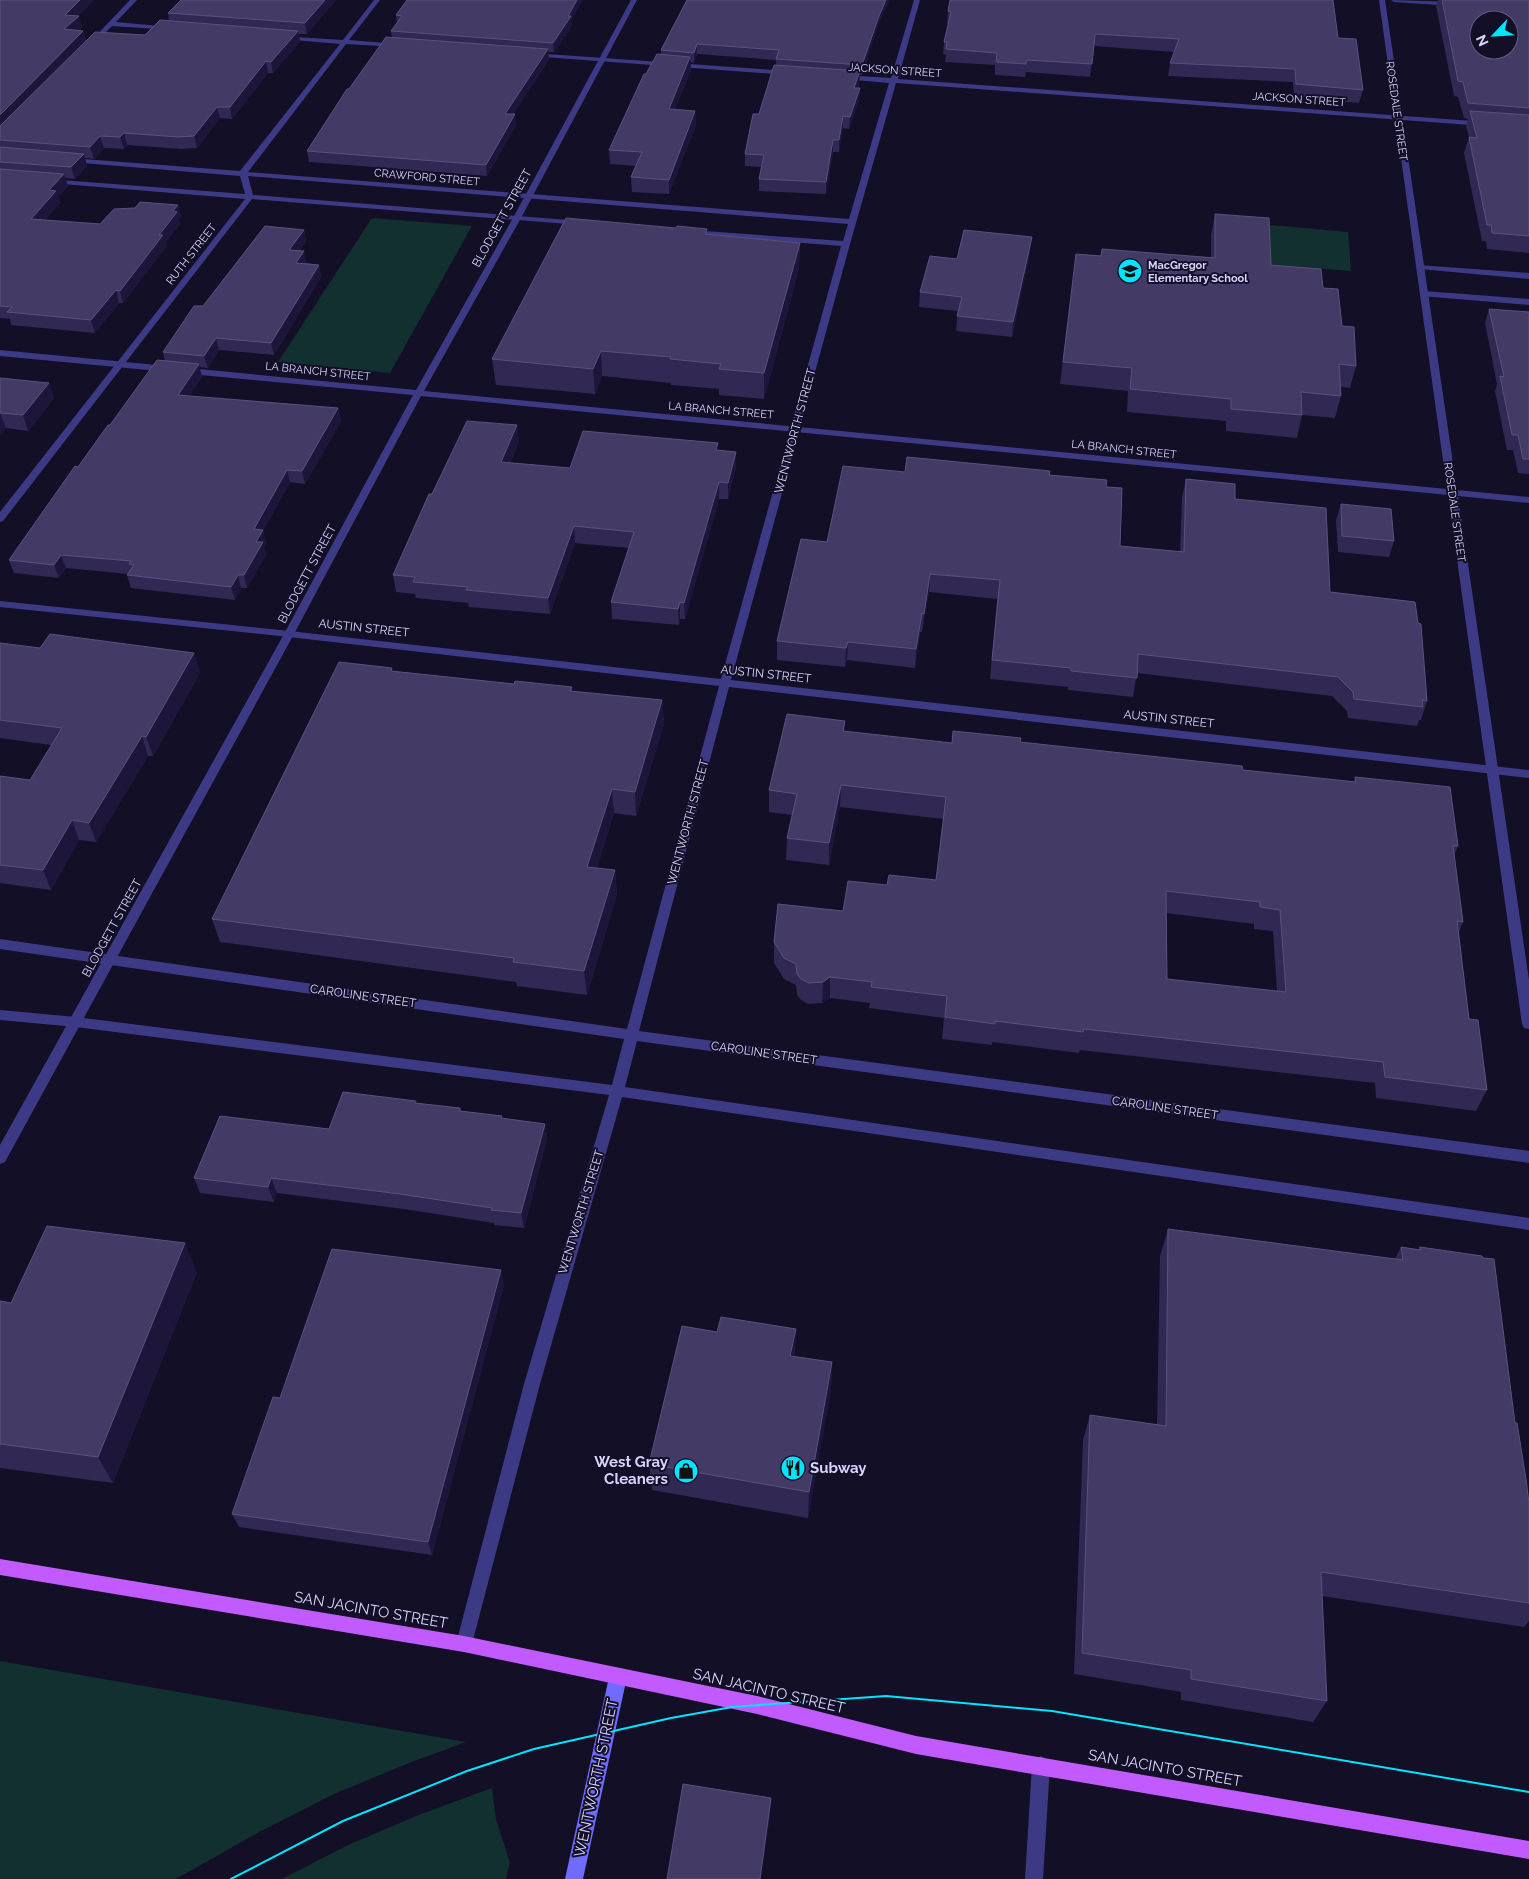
<svg xmlns="http://www.w3.org/2000/svg" width="1529" height="1879" font-family="Raleway,sans-serif">
  <rect width="100%" height="100%" fill="#130f26"/>
  <!-- green -->
  <path fill="#12302f" d="M372,218L472,226L390,373L278,362Z
    M1269,225L1348,232L1351,271L1268,264Z
    M0,1661L466,1742L409,1763L334,1794L261,1831L176,1879H0Z
    M492,1788L496,1819L510,1863L506,1879H282L348,1845L421,1814Z"/>
  <g fill="none" stroke-linecap="round" stroke-linejoin="round">
    <!-- minor -->
    <path fill="#3d3a85" fill-rule="evenodd" d="M130,0H137L116,22L170,27L173,29L172,30L112,26L93,45H89V43Z
      M374,0H380L349,40L397,44L400,46L399,47L346,44L248,172L849,219L889,83L843,79L839,77L843,75L891,78L914,0H920L898,79L1487,122L1488,124L1484,126L896,83L850,244L731,680L1529,770V778L729,687L639,1031L1529,1151V1163L637,1041L625,1087L1529,1218V1230L622,1097L540,1384L472,1644L470,1650L464,1652L458,1650L456,1644L524,1384L609,1095L76,1027L0,1020V1010L76,1017L612,1085L624,1039L0,949V939L627,1029L719,686L289,637L0,607V601L289,631L721,679L841,246L690,234L686,232L690,230L843,241L848,224L248,176L253,195L581,221L585,223L581,225L252,199L3,521L0,522V512L245,199L50,183L46,181L47,179L245,194L240,176L70,162L66,160L70,158L240,171L340,44L282,39L279,37L280,36L343,40Z
      M1391,0L1454,2L1457,4L1454,6L1394,2Z
      M532,53L788,71L792,73L788,75L530,56V54Z
      M1417,265L1529,273V279L1420,269H1417Z
      M1424,291L1529,299V305L1421,296L1420,294Z
      M1041,1756L1047,1759L1050,1765L1043,1879H1025L1032,1765L1035,1759Z"/>
    <!-- tertiary -->
    <path fill="#3d3a85" fill-rule="evenodd" d="M631,0H637L521,218L424,391L1447,489L1379,0H1385L1457,490L1529,497V503L1458,496L1529,980V1029L1524,1028L1522,1024L1448,495L421,396L294,634L5,1162L0,1164V1145L284,634L413,395L0,356V350L416,390L513,218Z"/>
    <!-- secondary -->
    <path fill="#6f6bff" fill-rule="evenodd" d="M618,1668L624,1671L627,1677L583,1879H565L609,1677L612,1671Z"/>
    <!-- primary -->
    <path fill="#c25bff" fill-rule="evenodd" d="M0,1559L464,1636L757,1696L916,1736L1529,1841V1859L916,1754L757,1714L464,1652L0,1575Z"/>
    <!-- tram -->
    <path stroke="#00e5ff" stroke-width="2" d="M231,1879L343,1821L467,1771L534,1749L671,1718L732,1707L886,1696L1052,1711L1529,1792"/>
  </g>
  <!-- wall -->
  <path fill="#312854" fill-rule="evenodd" d="M0,0L78,16L82,27L79,30L83,31L86,41L145,35L169,21L168,13L336,0L307,34H299L300,42L273,73H268L232,119L220,118L197,148L181,149L127,145L124,149L104,148L94,159L85,158L87,166L75,179L65,178L68,186L58,197L60,203L45,220L100,224L135,208L178,205L181,218L179,219L180,224L165,243L166,247L123,303H119L95,333L11,325L10,319L0,318Z
    M687,0L878,25L862,75H860L859,83L858,88H860L859,100L849,129L843,128L839,152H833L826,194L759,191V179L762,167L745,166V154L776,65V60L697,54L694,63L690,62L691,70L675,109L695,111L696,125L669,194L632,192L631,177L636,166L610,164L609,150L646,74L661,54V50Z
    M1438,0H1529V253L1487,249L1486,241H1482L1464,153L1469,137L1466,126L1468,119L1464,118L1458,97L1454,96L1436,6Z
    M948,11L1338,38L1363,90L1359,103L1294,97L1293,82L1168,76L1170,63L1174,52L1094,46L1090,77L1026,72L1025,77L995,75V65L945,62L946,55L943,54L944,42L948,24H947Z
    M396,15L571,21L572,26L554,52H548L549,60L513,114L516,125L487,176L309,162L307,151L349,89L392,38L391,31L397,23Z
    M1215,214L1271,265L1323,288L1342,326L1356,366L1350,388L1341,387V396L1335,418L1302,415L1297,438L1226,431V421L1127,412L1128,391L1060,384L1076,254L1101,256L1102,249L1211,258V235Z
    M304,230L306,241L299,251L307,263L319,265L321,277L274,355L219,350L208,368L199,367L202,377L189,396L338,408L341,421L305,484L290,482L263,531L266,543L264,547L266,555L247,588H241L235,600L131,588L127,575L128,574L66,568L59,578L14,573L9,560L78,467L110,425L165,361L163,352L203,306Z
    M707,234L800,243L799,268L764,399L719,395V389L671,385V383L602,376L595,394L496,385L492,359Z
    M1030,252L1012,337L956,331L958,311L919,307L920,292L957,259Z
    M1489,309L1529,312V474L1518,473L1513,450H1507L1495,391L1497,384L1485,323Z
    M0,378L49,383L54,398L28,431L6,428L0,435Z
    M519,441L510,463L570,468L718,450L736,452V468L728,499H719L685,619H680L679,625L612,619L611,602L629,548L575,543L550,614L469,607L468,603L416,598L415,594L396,592L393,575L432,494Z
    M905,472L1049,475L1106,487L1120,546L1180,552L1182,497L1186,479L1235,499L1330,592L1418,623L1427,701L1421,720H1419L1417,726L1348,718L1347,711L1332,696L1137,673L1133,697L1068,690V687L990,679L997,599L929,592L922,632H920L915,668L847,660L845,667L777,660V641L827,542Z
    M1341,504L1394,541L1389,557L1338,552L1336,520Z
    M0,643L40,648L194,653L200,673L153,756H148L96,842L79,840L51,890L0,883V776L30,780L51,745L0,738Z
    M393,671L514,684L572,687V691L662,700L664,724L636,816L614,813L597,868L615,870L617,894L587,995L517,986L516,982L220,942L212,919Z
    M845,721L844,731L952,743L1020,742L1243,770L1354,782L1355,777L1458,846L1454,855L1463,922L1459,932L1469,1019L1487,1090L1476,1111L1376,1098L1375,1083L1080,1050L1079,1053L992,1042V1045L942,1039L944,1018L869,1008L870,1003L830,998L822,1003L808,1004L801,1000L797,995L796,985L784,979L774,963V942L843,911L887,885L936,880L943,819L840,807L829,865L786,860L787,838L792,815L769,812V790ZM1166,913L1254,924V929L1273,931L1277,991L1167,979Z
    M417,1103L502,1119L545,1124L547,1139L524,1228L494,1225V1223L404,1209L277,1193L274,1202L200,1193L194,1178L329,1129Z
    M1168,1229L1395,1259L1401,1247L1419,1250L1420,1247L1515,1423L1529,1503V1621L1524,1627L1322,1596L1327,1701L1313,1722L1181,1700V1692L1074,1674L1083,1440L1090,1415L1157,1425L1160,1256Z
    M197,1272L113,1483L0,1468V1301L11,1303Z
    M504,1285L432,1555L239,1527L232,1514L280,1398Z
    M795,1356L832,1362L831,1389L808,1518L652,1490L649,1464Z"/>
  <!-- shaded-wall -->
  <path fill="#1d163a" d="M80,0H95L68,26L79,16L82,27L67,41L64,29L65,15Z
    M325,0H336L307,34L305,23Z
    M577,0H583L571,21L572,26L554,52L553,43Z
    M886,0H890L878,25L862,75V65L879,16Z
    M83,31L86,42L0,130V115Z
    M298,31L300,42L273,73L271,62Z
    M697,44V54L694,63V53Z
    M548,49L549,60L506,125L505,114Z
    M690,57L691,70L669,123V109Z
    M266,61L268,73L232,119L230,107Z
    M860,71L859,83L854,100V88Z
    M860,88L859,100L849,129L850,117Z
    M217,107L220,118L197,148L194,136Z
    M695,111L696,125L669,194V180Z
    M515,114L516,125L487,176L486,165Z
    M843,116V128L839,152V140Z
    M124,133L127,145L124,149L120,137Z
    M100,136L104,148L94,159L90,147Z
    M833,140V152L826,194V182Z
    M84,154L87,166L75,179L71,167Z
    M64,174L68,186L58,197L60,203L35,231L31,219L49,190Z
    M178,205L181,218L179,219L180,224L165,243L166,247L123,303L120,291L159,235L173,211Z
    M304,230L306,241L291,262L289,250Z
    M1032,237L1030,252L1012,337L1013,322Z
    M800,243L799,268L764,399V373Z
    M304,251L307,263H296Z
    M319,265L321,277L274,355L271,343Z
    M116,290L119,303L95,333L91,320Z
    M216,338L219,350L208,368L204,356Z
    M601,351L602,376L595,394L593,369Z
    M199,364L202,377L182,408L178,395Z
    M49,383L54,398L28,431L23,415Z
    M338,408L341,421L305,484L302,471Z
    M0,413L6,428L0,435Z
    M517,425L519,441L503,478L501,462Z
    M736,452V468L728,499V483Z
    M287,470L290,482L263,531L266,543L264,547L266,555L247,588L244,575L254,529Z
    M719,482V499L685,619L684,603Z
    M574,526L575,543L550,614L548,598Z
    M61,555L66,568L59,578L54,565Z
    M930,574L929,592L922,632L924,614Z
    M238,575L241,588L235,600L231,587Z
    M680,602V619L679,625L678,609Z
    M922,613L920,632L915,668L916,649Z
    M848,642L847,660L845,667L846,648Z
    M194,653L200,673L153,756L146,737Z
    M662,700L664,724L636,816L635,792Z
    M142,736L148,756L96,842L89,823Z
    M841,785L840,807L829,865V843Z
    M612,789L614,813L590,891L587,867Z
    M72,820L79,840L51,890L43,870Z
    M615,870L617,894L587,995L584,971Z
    M830,977V998L822,1003L823,982Z
    M545,1124L547,1139L524,1228L521,1213Z
    M271,1178L277,1193L274,1202L268,1187Z
    M185,1243L197,1272L113,1483L98,1457Z
    M501,1270L504,1285L432,1555L428,1542Z
    M796,1329L795,1356H790Z
    M832,1362L831,1389L808,1518L809,1492Z
    M771,1798V1809L761,1879H760Z"/>
  <!-- building -->
  <path fill="#433a66" stroke="#5a527e" fill-rule="evenodd" d="M0,0H80L65,15L79,16L64,29L83,31L0,115Z
    M181,0H325L305,23L168,13Z
    M407,0H577L568,16H571L553,43L391,31L402,16L396,15Z
    M687,0H886L879,16L862,65L776,59L779,50L697,44L694,53L661,50Z
    M950,0H1333L1338,38L1356,39L1363,90L1296,84L1295,69L1170,63L1179,39L1095,34L1092,64L1027,60L1026,64L996,62L997,53L946,49L947,42H944L951,12L948,11Z
    M1442,0H1529V108L1468,103L1463,82L1458,81ZM1479,20H1509V50H1479Z
    M160,20L298,31L271,62L266,61L230,107H217L194,136L178,137L124,133L120,137L100,136L90,147L0,140V126L95,32L145,35Z
    M386,37L548,49L505,114H515L486,165L307,151L347,89H349Z
    M657,54L690,57L669,109L695,111L669,180L631,177L642,152L609,150L644,74H646Z
    M774,65L860,71L854,88H860L850,117L843,116L839,140H833L826,182L759,179L764,155L745,154L753,114H759Z
    M1470,111L1529,115V236L1492,233L1491,225H1487L1469,137L1477,138Z
    M0,147L84,154L71,167L0,162Z
    M0,169L64,174L49,190L56,191L31,219L100,224L114,209L135,208L140,202L178,205L173,211L177,212L159,235H163L120,291L116,290L91,320L7,312L12,307L0,306Z
    M1215,214L1269,218L1271,265L1321,269L1323,288L1338,289L1342,326L1354,327L1356,366L1339,364L1341,396L1301,392L1302,415L1231,409V399L1130,389L1132,368L1063,362L1076,254L1101,256L1102,249L1215,258Z
    M566,218L676,228L677,226L707,229L705,234L800,243L764,373L719,369L721,364L670,359L671,357L601,351L593,369L492,359Z
    M265,226L304,230L289,250L304,251L296,263L319,265L271,343L216,338L204,356L163,352L194,306H203Z
    M964,230L1032,237L1013,322L957,316L962,297L920,292L930,256L957,259Z
    M1489,309L1529,312V459H1523L1518,435H1512L1500,376L1504,377Z
    M157,360L199,364L178,395L338,408L302,471L287,470L254,529L263,530L256,542H263L244,575H238L231,587L127,575L134,565L129,564L131,561L61,555L54,565L9,560L75,466L78,467L108,425H110Z
    M0,378L49,383L23,415L0,413Z
    M467,421L517,425L501,462L570,468L583,431L718,443L716,450L736,452L728,483L719,482L684,603L680,602L678,609L611,602L634,532L574,526L548,598L466,590L468,587L413,582L415,577L393,575L429,494H432Z
    M907,457L1050,471L1049,475L1107,480L1106,487L1122,488L1120,546L1184,552L1186,479L1235,484V499L1326,508L1330,592L1415,602L1418,623L1421,624L1427,701L1422,700L1423,707L1354,699L1353,692L1338,677L1138,654L1137,678L1071,671V668L992,660L1000,580L930,574L924,614L922,613L916,649L848,642L846,648L777,641L801,539L827,542L843,466L905,472Z
    M1341,504L1391,509L1394,541L1342,536Z
    M50,634L194,653L146,737L142,736L89,823L72,820L43,870L0,865V776L30,780L62,728L0,720V643L40,648Z
    M339,662L392,668L391,671L514,684L515,681L572,687L570,691L662,700L635,792L612,789L587,867L615,870L584,971L513,962L514,958L212,919Z
    M787,714L845,721L843,731L952,743L953,731L1021,738L1020,742L1242,766L1243,770L1356,782L1355,777L1450,787L1458,846H1453L1463,922L1457,921L1469,1019L1478,1020L1487,1090L1385,1077L1383,1062L1084,1029L1083,1032L995,1021V1024L945,1017L947,996L871,987L872,982L830,977L823,982L809,983L801,979L797,974L796,964L784,958L774,942L778,904L843,911L848,881L887,885L889,875L936,880L946,797L841,785L829,843L787,838L797,794L769,790ZM1166,891L1260,902V907L1280,910L1286,992L1167,979Z
    M343,1092L416,1101L415,1103L460,1108V1111L502,1116L501,1118L545,1124L521,1213L491,1210L492,1208L400,1194L271,1178L268,1187L194,1178L220,1116L329,1129Z
    M47,1226L185,1243L98,1457L0,1444V1301L11,1303Z
    M1168,1229L1403,1260L1401,1247L1420,1250V1247L1482,1256L1483,1258L1494,1259L1515,1423H1517L1526,1479L1529,1503V1603L1321,1572L1327,1701L1191,1679V1670L1082,1653L1090,1415L1166,1426Z
    M332,1249L501,1270L428,1542L232,1514L273,1397L280,1398Z
    M721,1317L796,1329L790,1356L832,1362L809,1492L649,1464L682,1326L717,1332Z
    M683,1784L771,1798L760,1879H667Z"/>
  <!-- icons -->
  <defs>
    <symbol id="school-disc" viewBox="-11 -11 22 22"><circle r="9.5" fill="#00e5ff" stroke="#130f26"/><path d="M0-5L7-2L0 1L-7-2ZM-4 1L0 2.5L4 1V4Q0 6-4 4Z" fill="#111"/></symbol>
    <symbol id="restaurant-disc" viewBox="-11 -11 22 22"><circle r="9.5" fill="#00e5ff" stroke="#130f26"/><path d="M-5-6h1v4h1v-4h1v4h1v-4h1v5L-1.5 .5V6h-2V.5L-5-1ZM5-6V6H3V1.5H1.5Q1.5-4 5-6Z" fill="#111"/></symbol>
    <symbol id="shop-disc" viewBox="-11 -11 22 22"><circle r="9.5" fill="#00e5ff" stroke="#130f26"/><path d="M-5-2.5h2.3a2.7 3.5 0 0 1 5.4 0H5L5.5 6h-11ZM-1.5-2.5h3a1.5 2.3 0 0 0-3 0Z" fill="#111"/></symbol>
  </defs>
  <g fill-rule="evenodd">
    <use href="#school-disc" x="1116" y="257" width="28" height="28"/>
    <use href="#restaurant-disc" x="779" y="1454" width="28" height="28"/>
    <use href="#shop-disc" x="672" y="1457" width="28" height="28"/>
  </g>
  <g text-anchor="middle" stroke-width="4" stroke-linejoin="round" paint-order="stroke">
    <!-- far-street labels -->
    <g font-size="11" fill="#d9d4ff" stroke="#130f26">
      <text transform="translate(895 70) rotate(4)" y="4">JACKSON STREET</text>
      <text transform="translate(1299 99) rotate(4)" y="4">JACKSON STREET</text>
      <text transform="translate(1397 111) rotate(82)" y="4">ROSEDALE STREET</text>
      <text transform="translate(427 177) rotate(5)" y="4">CRAWFORD STREET</text>
      <text transform="translate(191 254) rotate(-52)" y="4">RUTH STREET</text>
      <text transform="translate(318 371) rotate(6)" y="4">LA BRANCH STREET</text>
      <text transform="translate(721 410) rotate(5)" y="4">LA BRANCH STREET</text>
      <text transform="translate(1124 449) rotate(6)" y="4">LA BRANCH STREET</text>
      <text transform="translate(1455 512) rotate(82)" y="4">ROSEDALE STREET</text>
    </g>
    <!-- far-poi labels -->
    <g font-size="11" font-weight="bold" fill="#d9d4ff" stroke="#130f26" text-anchor="start">
      <text x="1148" y="269">MacGregor<tspan x="1148" dy="13">Elementary School</tspan></text>
    </g>
    <!-- street labels -->
    <g font-size="12" fill="#d9d4ff" stroke="#130f26">
      <text transform="translate(502 218) rotate(-61)" y="4">BLODGETT STREET</text>
      <text transform="translate(795 431) rotate(-75)" y="4">WENTWORTH STREET</text>
      <text transform="translate(307 574) rotate(-62)" y="4">BLODGETT STREET</text>
      <text transform="translate(364 628) rotate(6)" y="4">AUSTIN STREET</text>
      <text transform="translate(766 674) rotate(6)" y="4">AUSTIN STREET</text>
      <text transform="translate(1169 719) rotate(6)" y="4">AUSTIN STREET</text>
      <text transform="translate(688 822) rotate(-75)" y="4">WENTWORTH STREET</text>
      <text transform="translate(112 928) rotate(-61)" y="4">BLODGETT STREET</text>
      <text transform="translate(363 996) rotate(8)" y="4">CAROLINE STREET</text>
      <text transform="translate(764 1053) rotate(8)" y="4">CAROLINE STREET</text>
      <text transform="translate(1165 1108) rotate(8)" y="4">CAROLINE STREET</text>
      <text transform="translate(581 1212) rotate(-73)" y="4">WENTWORTH STREET</text>
    </g>
    <!-- near-poi labels -->
    <g font-size="15" font-weight="bold" fill="#d9d4ff" stroke="#130f26" text-anchor="end">
      <text x="668" y="1467">West Gray<tspan x="668" dy="17">Cleaners</tspan></text>
      <text x="810" y="1473" text-anchor="start">Subway</text>
    </g>
    <!-- near-street labels -->
    <g font-size="15" fill="#d9d4ff" stroke="#130f26">
      <text transform="translate(371 1610) rotate(10)" y="5">SAN JACINTO STREET</text>
      <text transform="translate(769 1691) rotate(13)" y="5">SAN JACINTO STREET</text>
      <text transform="translate(1165 1768) rotate(10)" y="5">SAN JACINTO STREET</text>
      <text transform="translate(596 1778) rotate(-78)" y="5">WENTWORTH STREET</text>
    </g>
  </g>
  <!-- north arrow -->
  <g transform="translate(1494 35) rotate(245)"><circle r="24" fill="#130f26" stroke="#625e7d"/>
  <path d="M0-4L9 19L0 12L-9 19Z" fill="#00e5ff"/>
  <text y="-8" font-size="14" font-weight="bold" text-anchor="middle" fill="#d9d4ff">N</text>
  </g>
</svg>
